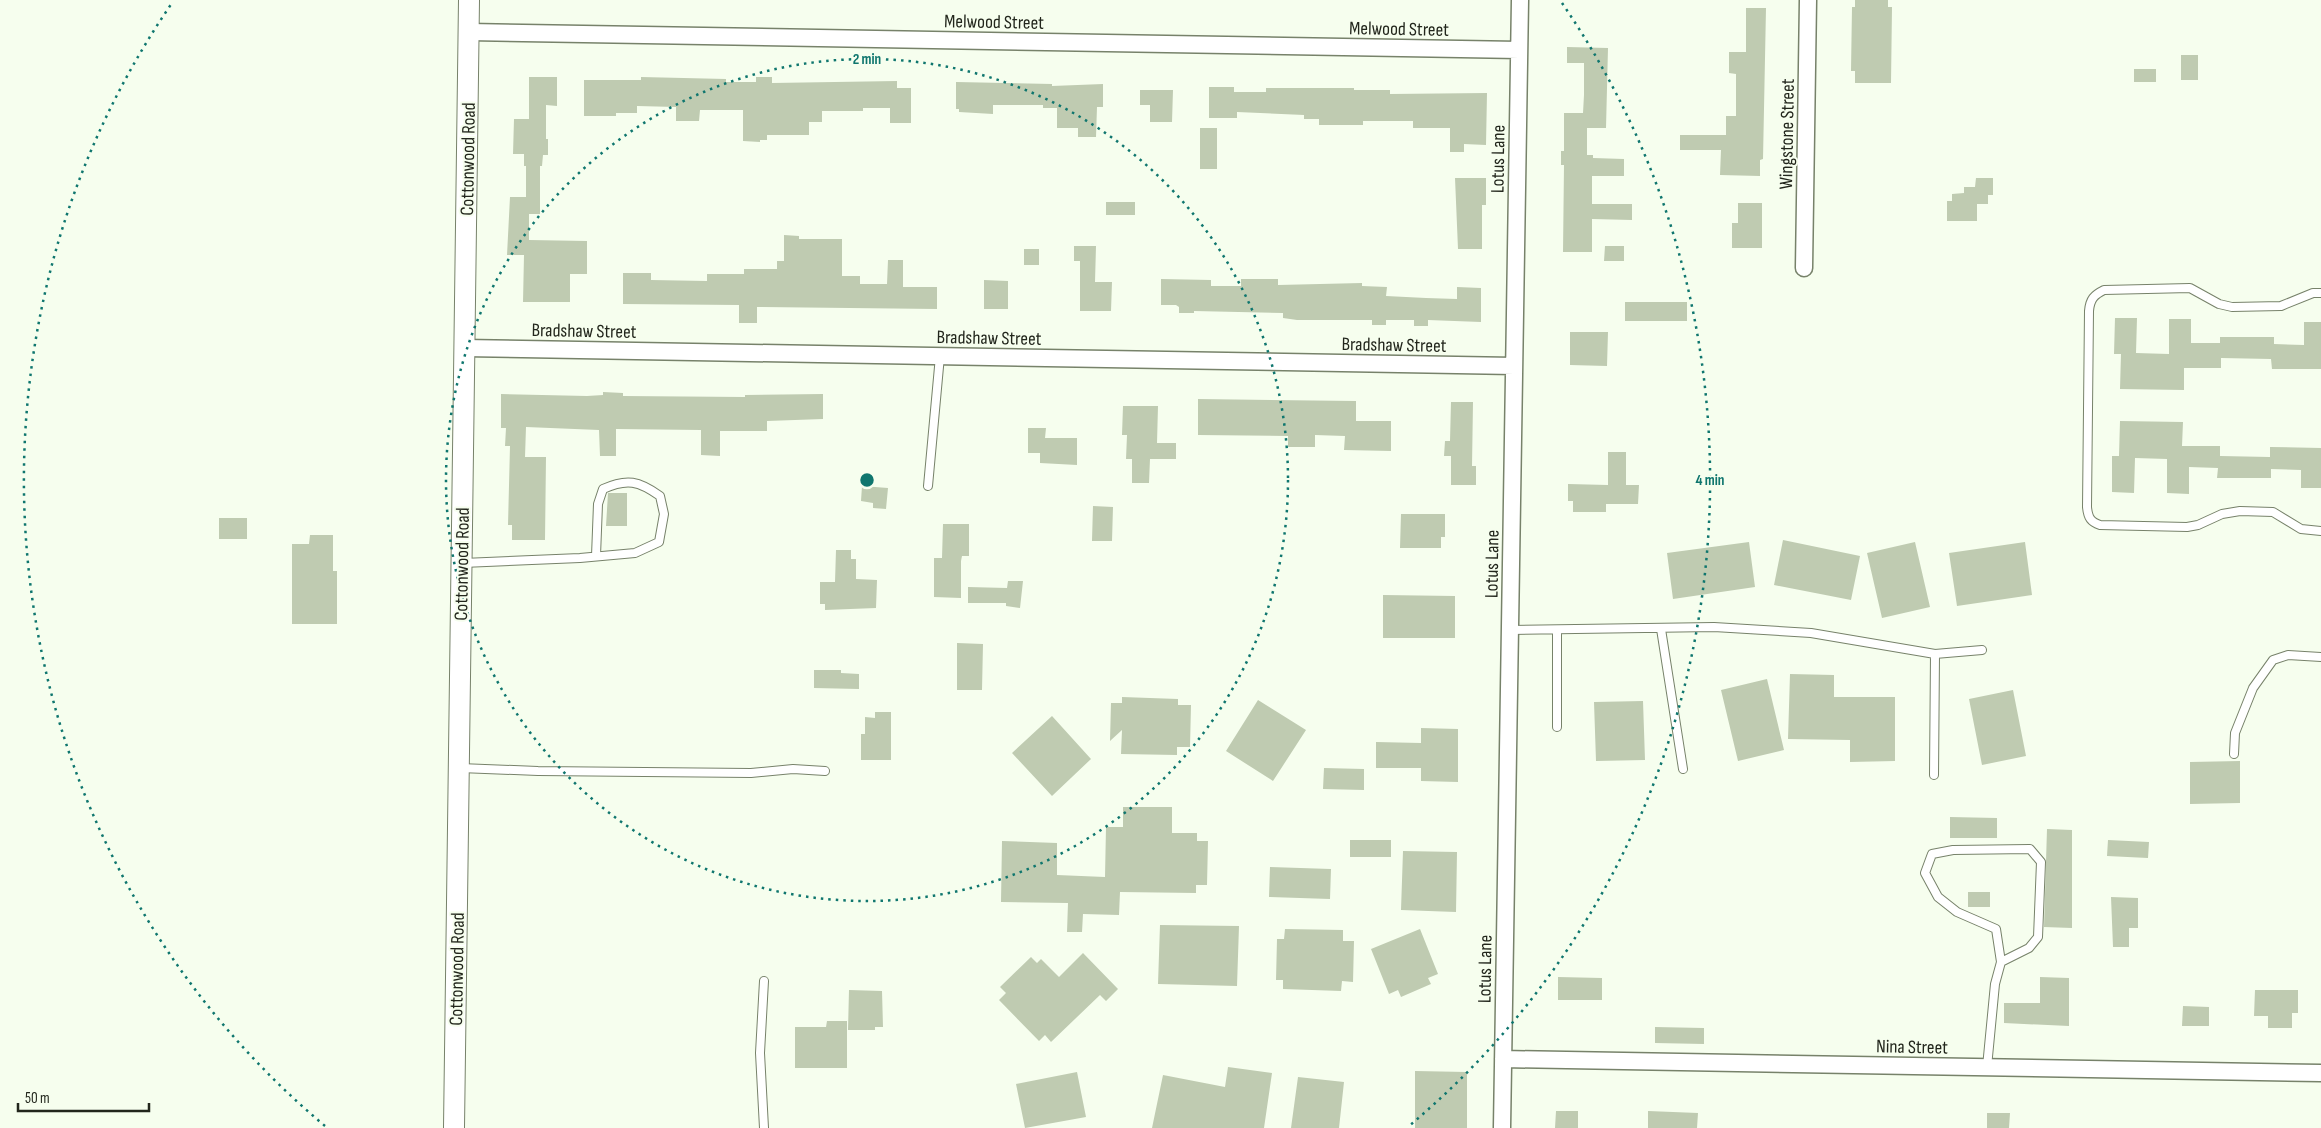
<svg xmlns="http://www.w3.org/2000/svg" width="2321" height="1128" font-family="'Sofia Sans Condensed',sans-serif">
  <rect width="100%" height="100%" fill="#f6feee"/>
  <!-- building -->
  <path fill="#bfcbb1" d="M1855,0H1888V7H1892L1891,83H1855V71H1851L1852,7H1855Z
    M1746,8H1766L1763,159L1760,160V176L1720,175L1721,150H1680V135H1726V116H1736V74L1729,73V52H1746Z
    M1567,47L1608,48L1606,128H1587V155H1593V158L1624,159V176H1592V204H1632V220L1592,219V252H1563L1564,165H1561V151H1564V113H1583L1584,95V63H1567Z
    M2181,55H2198V80H2181Z
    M2134,69H2156V82H2134Z
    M529,77H557V106L546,105V139H548V155H543L542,166H540V214H529V240L587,241V274H570V302H523L524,255H507L510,197H526V166H524V154H513L514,119H529Z
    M641,77L726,79V82H756V77H772V83L897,81V88H911V123H890V108H863V111H822V122H809V135H767V140H760V142L743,141V110H700L699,121H676V107L637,106V113H616V116H584V80H641Z
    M956,82L1052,84V86L1103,84V107H1097L1096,137H1078V128H1057V108H1043V105H993V114L959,112V109H956Z
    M1209,87H1234V92H1266V88H1354V90H1390V94L1487,93L1486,145L1464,144V152H1450V128H1413V121H1363V125H1319V119H1304V115L1237,112V118H1209Z
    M1140,90H1173L1172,122H1150V105H1140Z
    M1200,128H1217V169H1200Z
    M1455,178H1486V205H1482V249H1458Z
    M1976,178H1993V195H1988V204H1977V221H1947V201H1952V194L1964,193V187H1975Z
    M1106,202H1135V215H1106Z
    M1738,203H1762V248H1732V223H1738Z
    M784,235L799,236V239H842V276H860V284H887L888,260H903V287H937V309L757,307V323H739V305L623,304V273H651V280L707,281V274H744V269H777V261H784Z
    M1074,246H1096L1095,282H1112L1111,311H1080V261H1074Z
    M1605,246H1624V261H1604Z
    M1024,249H1039V265H1024Z
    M1161,279L1211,280V286H1241V279H1278V285L1362,283V286L1387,287L1386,296L1426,298L1457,299V287L1481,288V322L1428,320V326H1414V320H1386V325H1372V320H1297L1283,318V313L1194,311V313H1179V307L1176,305H1161Z
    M984,280L1008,281V309H984Z
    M1625,302H1687V321H1625Z
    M2115,318H2137L2136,353L2169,354V319H2191V343H2220V337H2274V344L2304,345V322H2321V369H2272L2271,359L2221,358V368H2184V390L2120,389L2121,354H2114Z
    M1570,332H1608L1607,366L1570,365Z
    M603,392L623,393V396L745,397V395L823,394V419L767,421V431H720V456L701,455V430L616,429V456H600L599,430L526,427L525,457H546L545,540H512V525H508L510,446H505L506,428H501V394L587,396L603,395Z
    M1198,399L1356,401V421H1391V451L1344,450L1345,436L1315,435V447H1288V436L1198,435Z
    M1451,402H1473L1472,466H1476V485H1451V456H1444L1445,441H1450Z
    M1123,406H1158L1157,443H1176V459H1150L1149,483H1132V459H1126L1127,435H1122Z
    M2120,421L2183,422L2182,446H2220V456L2270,457V447L2321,448V488H2301V470L2271,469V478H2217L2218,468L2189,467V494L2167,493V459L2135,458L2134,493L2112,492V456H2119Z
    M1028,428H1046L1045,438H1077V465L1040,463V453H1028Z
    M1608,452H1626V485H1639L1638,504H1606V512H1573V501H1568V484L1608,485Z
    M862,486L888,488L886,509L873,508V503L861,501Z
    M608,493H627V526H606Z
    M1093,506L1113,507L1112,541H1092Z
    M1401,514H1445V537H1441V548H1400Z
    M219,518H247V539H219Z
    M943,524H969V556H962L961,561V598L934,597V558H942Z
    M310,535H333V571H337V624H292V544H309Z
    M1783,540L1860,556L1851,600L1774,585Z
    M1749,542L1755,587L1673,599L1667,553Z
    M1915,542L1930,607L1882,618L1867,553Z
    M2025,542L2032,595L1957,606L1949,553Z
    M836,550H851V559H856V579L877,580L876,608L825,610V604H820V582H835Z
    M1008,581H1023L1020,608L1006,606V603H968V587L1007,588Z
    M1383,595L1455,596V638H1383Z
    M957,643L983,644L982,690H957Z
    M814,670H841V673L859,674V689L814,688Z
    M1790,674L1834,675V697H1895V761L1850,762V740L1788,739Z
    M1767,679L1784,750L1738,761L1721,690Z
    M2013,690L2026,756L1982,765L1969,699Z
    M1122,697L1178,699V705H1191L1190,747H1177V755L1121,754L1122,730L1110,741L1111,703H1122Z
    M1258,700L1306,730L1273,781L1226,751Z
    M1643,701L1645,760L1596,761L1594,702Z
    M875,712H891V760H861V734H865V717L875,718Z
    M1052,716L1091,759L1052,796L1012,753Z
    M1421,728L1458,729V782L1421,781V768H1376V742L1421,743Z
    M2240,761V803L2190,804V762Z
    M1324,768L1364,769V790L1323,789Z
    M1123,807H1172V833H1197V841H1208L1207,885H1196V893L1120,892L1119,915L1083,914L1082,932H1067L1068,903L1001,902L1002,841L1057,843V875L1105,877L1106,827H1123Z
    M1950,817L1997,818V838H1950Z
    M2047,829L2072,830V928L2044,927Z
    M1350,840H1391V857H1350Z
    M2108,840L2149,842L2148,858L2107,856Z
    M1403,851L1457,852L1456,912L1401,910Z
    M1270,867L1331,869L1330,899L1269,897Z
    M1968,892H1990V907H1968Z
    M2111,897L2138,898V928H2129V947H2113Z
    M1160,925L1239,926L1237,986L1158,984Z
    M1285,929L1343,930V941H1354L1353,982L1342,981L1341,991L1283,989V980H1276L1277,939H1284Z
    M1420,929L1438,974L1428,978L1431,984L1401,997L1398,990L1389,994L1371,949Z
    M1083,953L1118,989L1106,1001L1100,995L1051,1042L1045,1035L1039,1041L999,1000L1006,993L1000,987L1031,957L1037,963L1041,959L1059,977Z
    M1558,977L1602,978V1000H1558Z
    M2040,977L2069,978V1026L2004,1023V1003H2040Z
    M849,990L882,991L883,1027H875V1030H848Z
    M2255,990H2298V1013H2292V1028H2268V1016H2254Z
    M2183,1006L2209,1007V1026H2182Z
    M827,1021H847V1068H795V1027H826Z
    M1655,1027L1704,1028V1044L1655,1043Z
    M1228,1067L1272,1073L1264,1128H1152L1163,1075L1225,1087Z
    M1415,1071L1467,1072V1128H1415Z
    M1077,1072L1086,1117L1025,1128L1016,1084Z
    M1298,1077L1344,1082L1339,1128H1291Z
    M1556,1111H1578V1128H1555Z
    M1648,1111L1698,1113L1697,1128H1648Z
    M1987,1113H2010L2009,1128H1987Z"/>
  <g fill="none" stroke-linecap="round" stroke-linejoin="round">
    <defs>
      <path id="service" d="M2321,293H2313L2281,306L2232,307L2219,304L2190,288L2104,290C2094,295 2090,299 2089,311L2087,507C2088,518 2091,522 2100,525L2187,527L2198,525L2222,514L2240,511L2273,512L2301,529L2321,531
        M928,486L940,356
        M463,563L580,558L635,553L659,542L664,514L660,496C639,481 627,478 603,489L598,504L596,556
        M1661,629L1683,769
        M1510,630L1714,627L1811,633L1935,654L1982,650
        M1557,727V630
        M2234,754L2235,733L2253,688L2273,660L2288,655L2321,657
        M460,768L538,771L751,773L793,769L825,771
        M1934,775L1935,654
        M764,981L760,1053L764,1128
        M1987,1067L1995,984L2001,962L1996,929L1957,912L1938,897L1925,873L1932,854L1953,850L2030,849L2041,862L2038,937L2029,948L2001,962"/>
      <path id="minor" d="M469,32L1519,50
        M1804,268L1808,0
        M464,348L1514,366
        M1503,1059L2321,1073
        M1502,1128L1520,0"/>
      <path id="tertiary" d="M454,1128L469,0"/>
    </defs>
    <!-- service casing -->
    <use href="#service" stroke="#77826a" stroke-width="10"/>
    <!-- minor casing -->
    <use href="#minor" stroke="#77826a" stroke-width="19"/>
    <!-- tertiary casing -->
    <use href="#tertiary" stroke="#77826a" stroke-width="22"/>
    <!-- service -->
    <use href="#service" stroke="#fff" stroke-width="8"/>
    <!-- minor -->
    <use href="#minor" stroke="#fff" stroke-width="16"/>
    <!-- tertiary -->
    <use href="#tertiary" stroke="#fff" stroke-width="20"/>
  </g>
  <!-- distance rings -->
  <g fill="none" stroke="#0f766e" stroke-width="2.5" stroke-dasharray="2.5 5">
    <circle cx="867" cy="480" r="421"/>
    <path d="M325 1126A843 843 0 0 1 172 3M1562 3A843 843 0 0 1 1409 1126"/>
  </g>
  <g text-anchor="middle" stroke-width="4" stroke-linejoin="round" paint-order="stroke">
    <!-- street labels -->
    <g font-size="19" fill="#22261c" stroke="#f6feee">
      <text transform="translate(994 21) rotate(1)" y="7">Melwood Street</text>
      <text transform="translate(1399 28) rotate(1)" y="7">Melwood Street</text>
      <text transform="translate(1786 134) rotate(-89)" y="7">Wingstone Street</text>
      <text transform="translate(467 159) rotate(-89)" y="7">Cottonwood Road</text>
      <text transform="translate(1497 159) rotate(-89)" y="7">Lotus Lane</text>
      <text transform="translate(584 330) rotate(1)" y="7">Bradshaw Street</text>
      <text transform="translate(989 337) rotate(1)" y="7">Bradshaw Street</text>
      <text transform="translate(1394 344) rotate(1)" y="7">Bradshaw Street</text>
      <text transform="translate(461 564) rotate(-89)" y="7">Cottonwood Road</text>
      <text transform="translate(1491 564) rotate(-89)" y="7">Lotus Lane</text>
      <text transform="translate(456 969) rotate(-89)" y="7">Cottonwood Road</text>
      <text transform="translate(1484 969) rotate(-89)" y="7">Lotus Lane</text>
      <text transform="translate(1912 1046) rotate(1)" y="7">Nina Street</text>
    </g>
  </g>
  <circle cx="867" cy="480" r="8" fill="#0f766e" stroke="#f6feee" stroke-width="2.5"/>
  <g font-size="15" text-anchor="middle" font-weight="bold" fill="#0f766e" stroke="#f6feee" stroke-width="4" stroke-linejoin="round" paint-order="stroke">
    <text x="867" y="64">2 min</text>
    <text x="1710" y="485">4 min</text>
  </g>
  <!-- scale -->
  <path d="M18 1103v8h131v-8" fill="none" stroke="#22261c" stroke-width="2.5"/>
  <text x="25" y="1103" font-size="15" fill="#22261c" stroke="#f6feee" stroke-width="4" paint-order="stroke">50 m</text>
</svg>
